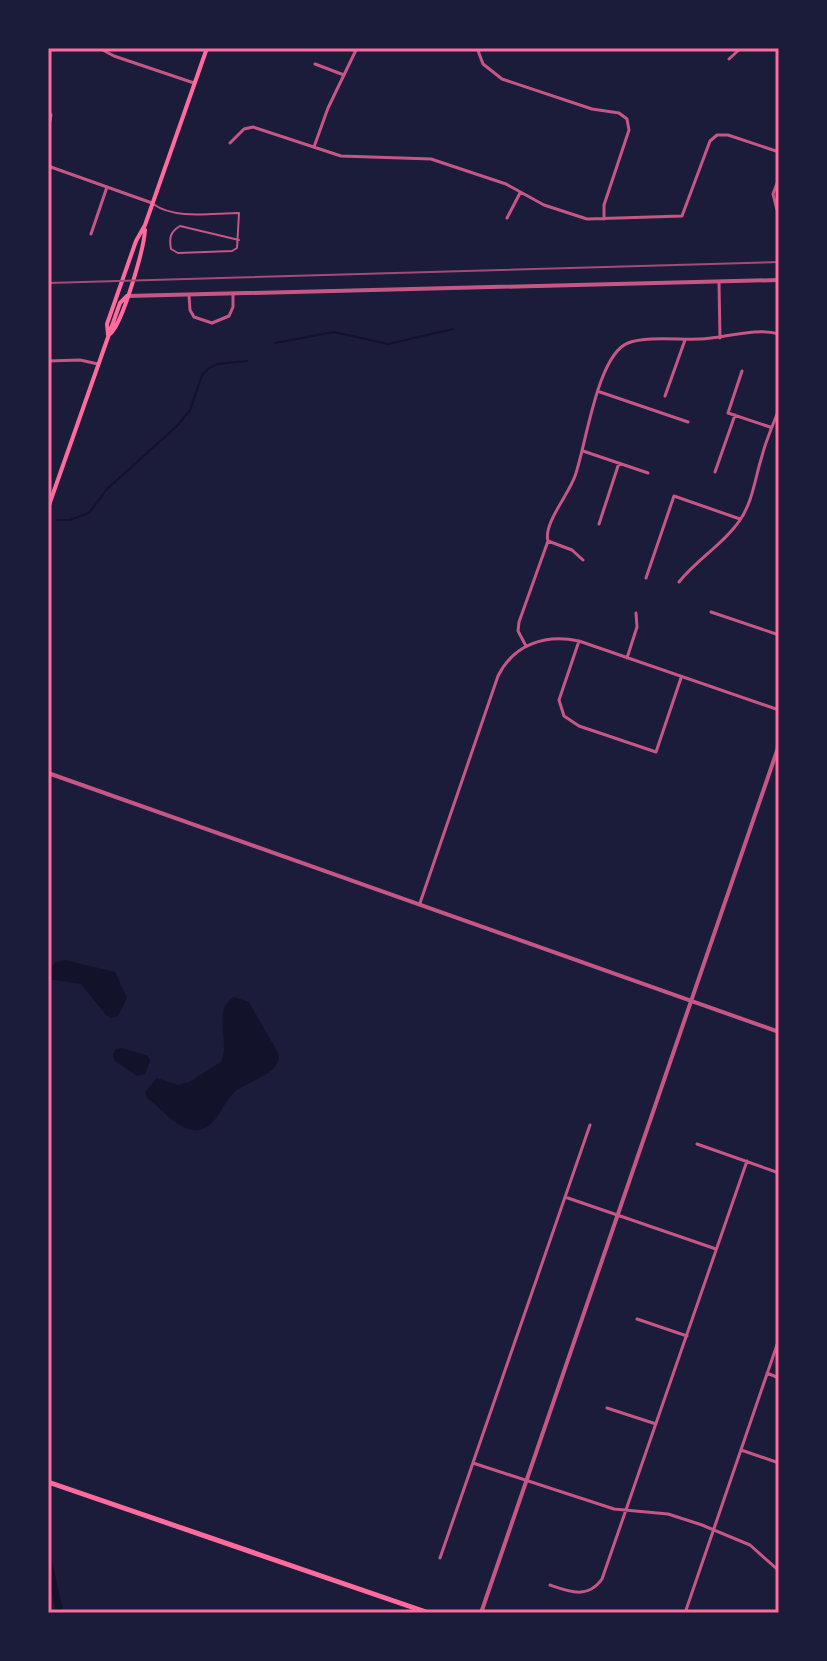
<svg xmlns="http://www.w3.org/2000/svg" width="827" height="1661" font-family="'Fira Sans',sans-serif">
  <rect width="100%" height="100%" fill="#1b1b3a"/>
  <!-- water -->
  <path fill="#12122b" d="M65,960L115,972L127,998L118,1016L111,1018L106,1015L81,984L48,979L49,969L55,963Z
    M234,997L249,1002C254,1012 278,1051 279,1056C280,1073 248,1082 237,1090C222,1101 219,1126 199,1130C179,1133 162,1108 147,1098L145,1092L157,1078L178,1085L189,1082L221,1062C231,1042 211,1010 234,997Z
    M122,1048L148,1056L150,1061L145,1074L137,1076L115,1061L113,1054L116,1049Z"/>
  <g fill="none" stroke-linecap="round" stroke-linejoin="round">
    <!-- stream -->
    <path stroke="#12122b" stroke-width="2" d="M275,343L334,332L388,344L453,329
      M57,520H69L89,513L107,489L177,426L190,410L202,375L208,369L217,364L247,361"/>
    <!-- canal -->
    <path stroke="#12122b" stroke-width="7" d="M48,1560L60,1613"/>
    <!-- service -->
    <path stroke="#c65784" stroke-width="2" d="M153,204C176,220 212,213 239,213L237,248L232,251L178,253L171,249C169,238 170,232 180,226L239,240"/>
    <!-- minor -->
    <path stroke="#c65784" stroke-width="3" d="M99,48L114,56L194,83
      M477,48L483,64L502,79L592,109L619,113L627,119L629,130L604,205V219
      M778,48L779,49
      M729,59L741,48
      M315,64L344,75
      M48,110L51,115L48,131
      M230,143L244,129L253,127L341,156L431,159L506,184L544,205L587,219L682,216L710,141L717,135H728L779,152
      M314,147L328,108L357,48
      M48,166L152,203
      M777,210L773,194L779,178
      M507,218L520,193
      M91,234L107,187
      M719,282L720,338
      M189,295L190,310L194,317L212,323L229,316L233,307V294
      M48,361L80,360L98,364
      M742,371L728,413L770,427
      M600,392L688,422
      M665,396L685,340
      M583,451L648,473
      M715,472L735,415
      M599,524L619,463
      M548,541L572,550L583,560
      M646,578L674,496L740,519
      M679,582C697,559 724,544 740,520C753,501 755,478 762,456C766,440 773,425 779,409
      M711,612L779,635
      M579,641L559,700L564,716L579,726L656,752L681,678
      M526,646L518,631L519,622L548,541C543,524 569,494 575,476C586,446 597,355 628,343C646,336 680,340 700,339C725,338 756,327 779,334
      M627,658L637,627L636,613
      M420,903L498,676C514,644 545,634 579,641L779,710
      M697,1144L779,1173
      M565,1197L716,1249
      M637,1319L687,1336
      M767,1373L779,1378
      M607,1408L656,1424
      M741,1450L779,1463
      M473,1463L614,1509L668,1514L702,1525L750,1545L777,1569
      M440,1558L590,1125
      M550,1585C570,1592 588,1599 602,1579L747,1161
      M685,1613L779,1339"/>
    <!-- tertiary -->
    <path stroke="#c65784" stroke-width="4" d="M127,296L779,280
      M48,773L779,1032
      M481,1613L779,745"/>
    <!-- secondary -->
    <path stroke="#ff6b9d" stroke-width="4" d="M110,334C123,323 144,248 145,230
      M108,335L107,324L136,241L145,225L207,48
      M48,508L120,303L127,296"/>
    <!-- primary -->
    <path stroke="#ff6b9d" stroke-width="5" d="M48,1482L429,1613"/>
    <!-- tram -->
    <path stroke="#a44b75" stroke-width="2" d="M48,283L779,262"/>
  </g>
  <!-- border -->
  <rect width="827" height="1661" fill="none" stroke="#1b1b3a" stroke-width="100"/>
  <rect x="50" y="50" width="727" height="1561" fill="none" stroke="#ff6b9d" stroke-width="3"/>
</svg>
